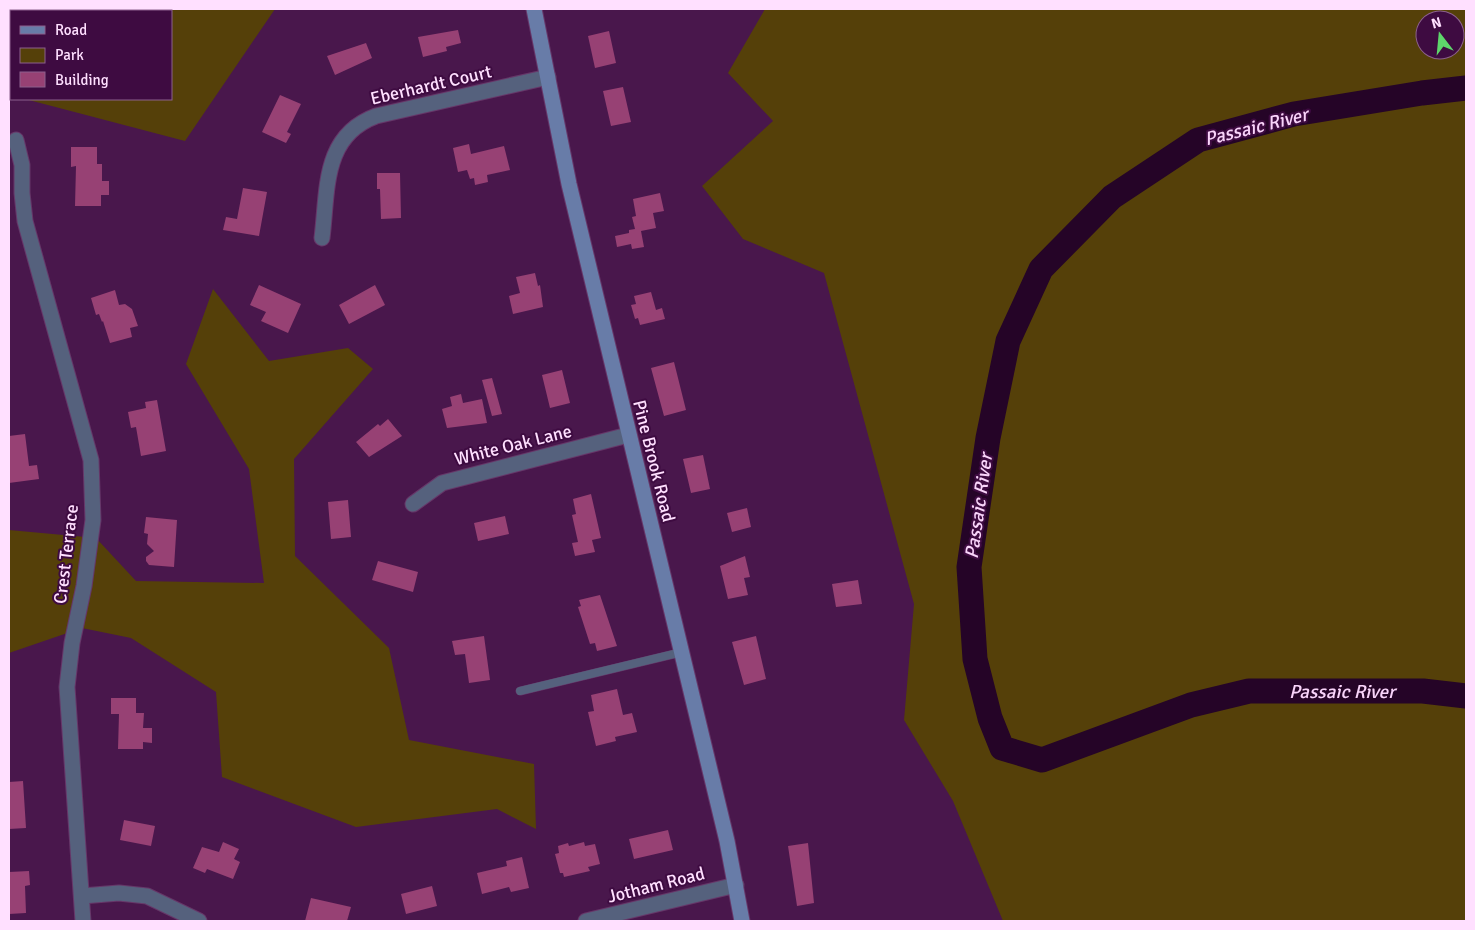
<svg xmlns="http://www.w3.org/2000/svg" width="1475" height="930" font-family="Signika,sans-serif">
  <rect width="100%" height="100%" fill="#49174c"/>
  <!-- green -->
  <path fill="#554009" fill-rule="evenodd" d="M9,9H275L185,141L25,99H171V11H11V95L9,94Z
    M765,9H1466V921H1003L953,801L904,720L914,604L824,273L743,239L702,186L773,121L728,73ZM1425,20H1455V50H1425Z
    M213,289L269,361L348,348L373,369L294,459L295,556L389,648L409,740L534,764L536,829L497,809L356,827L222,777L216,692L131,638L82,628L9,653V530L96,538L136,581L264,583L249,469L186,364Z"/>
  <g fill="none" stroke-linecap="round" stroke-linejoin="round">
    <!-- river -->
    <path stroke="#250427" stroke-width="25" id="s1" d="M1466,88L1422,93L1294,114L1198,140L1112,197L1041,269L1008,341L988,438L969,567L975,659L990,718L1002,748L1042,760L1191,705L1249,691H1423L1466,696"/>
  </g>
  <!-- building -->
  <path fill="#974174" d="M458,30L461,43L446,47L447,51L423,57L418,37Z
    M609,31L616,63L595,68L588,36Z
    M366,43L372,58L335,75L327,56Z
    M623,87L631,122L611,126L603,91Z
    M280,95L301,104L287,132L291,134L286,143L262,132Z
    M469,144L471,154L504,146L510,170L487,175L488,182L475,185L474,178L470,179L467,170L458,172L453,148Z
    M71,147H97V164H102V181H109V195H101V206H75L76,166L71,167Z
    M377,173H400L401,218L381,219L380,189H377Z
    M243,188L267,192L259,236L223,230L226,217L237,219Z
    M660,193L664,211L653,213L656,228L641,231L644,247L632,249L631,244L617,247L615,236L629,233V230L635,229L632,217L636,216L633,199Z
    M535,273L538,286L540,285L543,307L513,314L509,296L520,293L516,277Z
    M259,285L301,304L288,333L261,321L266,312L250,305Z
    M375,285L385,305L349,324L339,305Z
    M115,290L119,305L125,304L132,309L138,326L130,328L132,337L110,343L103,321L102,322L99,314L96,315L91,298Z
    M651,292L656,310L662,308L665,319L640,325L638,318L635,319L631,305L636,304L634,296Z
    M674,362L686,410L664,416L651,368Z
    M562,370L570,403L550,408L542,375Z
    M492,378L502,414L492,416L482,380Z
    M461,394L463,403L482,399L487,423L447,428L442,409L452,406L450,397Z
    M157,400L166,451L141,456L136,427L131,428L128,412L146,408L145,402Z
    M388,419L402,436L369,457L356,442L378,424L380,426Z
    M25,434L29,466L37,465L39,479L9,483V436Z
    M703,455L710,489L691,493L683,459Z
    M591,494L601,538L592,540L595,552L575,556L572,543L578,542L572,515L576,514L573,499Z
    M348,500L351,537L331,539L328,502Z
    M747,508L751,527L732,532L727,513Z
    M505,516L509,534L478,541L474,523Z
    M146,517L177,520L174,567L149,565L146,561V557L154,551L147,544L148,534L144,533Z
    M745,556L750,577L744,578L748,595L728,599L720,566Z
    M378,561L418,572L413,592L372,580Z
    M858,580L862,604L836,607L832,584Z
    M600,595L617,646L597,651L595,643L590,644L578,607L581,606L579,600Z
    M484,636L490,680L469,683L465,654L455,655L452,641Z
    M756,636L766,679L744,685L732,642Z
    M617,689L623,715L632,713L637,732L615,737L616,741L596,746L588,712L594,711L591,695Z
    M111,698H136V713H144L143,728H152V743L143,742V749H118L119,714H111Z
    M23,781L26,828L9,829V782Z
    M124,820L155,826L151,846L120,840Z
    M668,830L673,850L634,859L629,839Z
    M223,842L239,849L234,859L240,862L233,879L207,869L205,873L193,868L202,847L219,852Z
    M584,842L585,846L595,844L600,864L588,867L590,871L564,877L563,873H560L555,854L559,853L558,846L568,843L569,846Z
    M808,843L814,903L797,906L788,846Z
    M522,857L529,888L511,892L509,887L482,894L477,873L507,866L506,861Z
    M29,871L30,885L25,886L26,913L9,914V872Z
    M432,886L437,906L406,914L401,894Z
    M311,898L351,907L347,921H305Z"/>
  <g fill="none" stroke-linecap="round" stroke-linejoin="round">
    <defs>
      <path id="lane" d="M520,691L682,652"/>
      <path id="street" d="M16,140L22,165V193L25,221L91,460L93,520L84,586L72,643L67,687L83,921
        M322,238C328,190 322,136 376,116L548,77
        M413,504L442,483L628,435
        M82,896L119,893L147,896L199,921
        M586,921L736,885"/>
      <path id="secondary" d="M534,9L569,184L727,841L742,921"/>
    </defs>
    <!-- lane casing -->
    <use href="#lane" stroke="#663769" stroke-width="9"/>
    <!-- street casing -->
    <use href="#street" stroke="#663769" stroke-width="17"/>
    <!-- secondary casing -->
    <use href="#secondary" stroke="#663769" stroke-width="17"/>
    <!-- lane -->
    <use href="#lane" stroke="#55617d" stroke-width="8"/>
    <!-- street -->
    <use href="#street" stroke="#55617d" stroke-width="15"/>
    <!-- secondary -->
    <use href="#secondary" stroke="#687ca8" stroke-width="15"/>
  </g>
  <g text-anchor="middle" stroke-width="4" stroke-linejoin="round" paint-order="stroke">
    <!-- street labels -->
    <g font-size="18" fill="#ffe0ff" stroke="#3e0b41">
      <text transform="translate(431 85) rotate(-13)" y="6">Eberhardt Court</text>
      <text transform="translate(513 445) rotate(-14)" y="6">White Oak Lane</text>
      <text transform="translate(654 461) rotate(76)" y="6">Pine Brook Road</text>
      <text transform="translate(66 554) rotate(-83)" y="6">Crest Terrace</text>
      <text transform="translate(656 885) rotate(-14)" y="6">Jotham Road</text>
    </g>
    <!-- water labels -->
    <g font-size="19" font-style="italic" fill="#f9d4fa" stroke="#3e0b41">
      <text transform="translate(1256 126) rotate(-14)" y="7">Passaic River</text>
      <text transform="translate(978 506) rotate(-82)" y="7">Passaic River</text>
      <text dy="7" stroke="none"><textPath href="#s1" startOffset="1325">Passaic River</textPath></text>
    </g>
  </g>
  <!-- border -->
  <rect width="1475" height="930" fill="none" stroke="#ffe0ff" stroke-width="20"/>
  <!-- legend -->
  <rect x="10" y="10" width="162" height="90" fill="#3e0b41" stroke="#8b608d"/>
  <rect x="20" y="26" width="25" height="8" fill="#687ca8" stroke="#8b608d"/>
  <text x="55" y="35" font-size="15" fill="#ffe0ff">Road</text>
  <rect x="20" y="48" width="25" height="15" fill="#554009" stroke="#8b608d"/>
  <text x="55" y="60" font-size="15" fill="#ffe0ff">Park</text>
  <rect x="20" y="72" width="25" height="15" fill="#974174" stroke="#8b608d"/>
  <text x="55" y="85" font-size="15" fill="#ffe0ff">Building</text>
  <!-- north arrow -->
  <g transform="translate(1440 35) rotate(344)"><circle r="24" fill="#3e0b41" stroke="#8b608d"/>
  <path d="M0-4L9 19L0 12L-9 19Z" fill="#5ed56b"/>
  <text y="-8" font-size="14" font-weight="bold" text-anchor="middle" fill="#ffe0ff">N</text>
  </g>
</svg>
